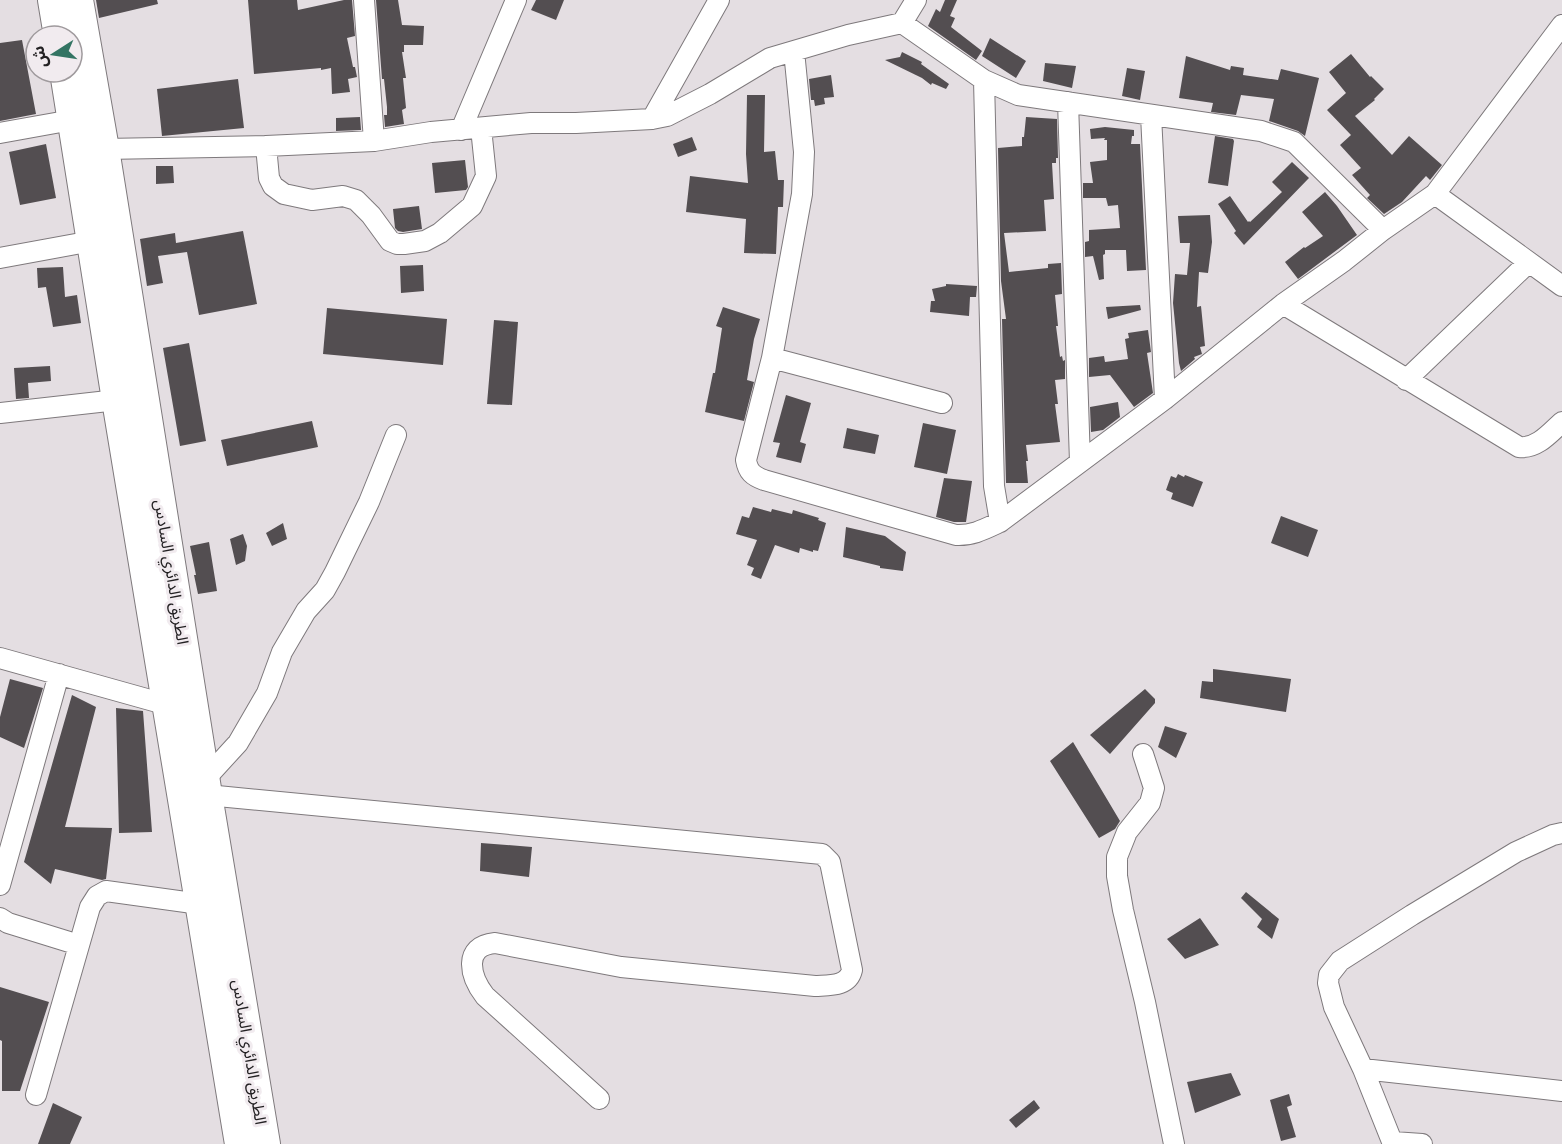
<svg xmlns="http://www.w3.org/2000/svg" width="1562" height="1144" font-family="'Fira Sans Condensed','Noto Sans Arabic',sans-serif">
  <rect width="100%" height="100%" fill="#e4dee2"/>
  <!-- building -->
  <path fill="#534e51" d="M96,0H157L158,4L99,18Z
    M248,0H297L298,10L344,0H352L355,36L347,38L353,67H355L357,77L348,79L350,92L332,94L331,68L321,70V68L254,74Z
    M376,0H398L402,25L424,26L423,45H404V52H402L406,78H403L406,108L402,110L404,124L385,127L384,115H387V107L384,79H382Z
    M536,0H564L556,20L531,10Z
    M945,0H957L950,16L955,18L951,27L982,51L976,60L928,26L936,9L940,12Z
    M990,38L1026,61L1016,78L982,56Z
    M22,40L36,114L0,121V43Z
    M902,52L922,62L921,64L949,84L946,89L932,83L931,85L922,78L885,60L900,57Z
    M1351,54L1370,77L1371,76L1384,89L1374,99L1375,100L1355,116L1392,155L1409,136L1442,165L1430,180L1426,176L1402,202L1384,214L1367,198L1370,195L1352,175L1361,168L1340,145L1351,135L1327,110L1346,93L1329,72Z
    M1186,56L1230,70L1231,66L1244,68L1243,75L1278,80L1281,69L1319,78L1305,136L1298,131L1269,121L1274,99L1241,95L1236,115L1211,112L1213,103L1179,98Z
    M1045,63L1076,66L1072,88L1043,81Z
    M1127,68L1145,71L1140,100L1122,96Z
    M831,75L834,97L824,98L825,104L815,106L814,100H811L809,79Z
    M238,79L244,128L162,136L157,89Z
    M747,95H765L764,152L775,151L778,180H784L783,207H778L776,254L744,253L746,219L686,212L690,176L748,183L746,154Z
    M360,117L361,130L336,131V118Z
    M1026,117L1057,119L1058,158H1056V163H1052L1054,199L1044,200L1046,231L1004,233L1009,272L1048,268V264L1061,263L1062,294L1055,295L1058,326H1056L1060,357L1062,356L1063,361L1065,360V379L1055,380L1058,404H1055L1060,442L1026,445L1028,461H1026L1028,483H1006L1002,319H1006L1001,281L998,148L1022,146V137H1024Z
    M1105,127L1134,130V136H1132L1131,144H1140L1146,270L1127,271L1126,250H1105V254L1103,255L1104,279L1099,280L1093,256L1085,257V242L1089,241V230L1120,228L1118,205L1108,206L1106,198H1083V183H1093L1090,162L1107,160V140H1104L1105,138L1091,139L1090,129Z
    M1215,136L1233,139L1234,141L1228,186L1208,183Z
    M692,137L697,150L678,157L673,144Z
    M46,144L56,198L20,205L9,152Z
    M465,160L468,187L466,190L435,193L432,163Z
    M1292,162L1309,178L1244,245L1234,233L1236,231L1218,204L1230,196L1248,222L1249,221L1250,222L1282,192L1272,182Z
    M156,166H173L174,183L156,184Z
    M1325,192L1337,206L1357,235L1298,279L1285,262L1304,247L1305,248L1323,236L1302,212Z
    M419,206L422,229L403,232L398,231L395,228L393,209Z
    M1210,215L1212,242L1208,273L1199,272L1197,307L1201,306L1205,346L1200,347L1202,354L1194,357L1195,359L1181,371L1179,363L1173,303L1175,274L1187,275L1190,243H1180L1178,216Z
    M243,231L257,304L199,315L187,252L158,256L163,283L147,286L140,239L175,233L176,243Z
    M423,265L424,291L401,293L400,266Z
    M63,267L65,297L77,295L81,323L53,327L46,287L38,288L37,268Z
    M946,284L977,286L976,297H970L969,316L930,312L931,301H935L932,289L946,286Z
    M1140,305L1141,310L1108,319L1106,307Z
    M723,307L760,319L754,339L747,380L754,382L744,421L705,412L713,373H715L722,328L716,326Z
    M327,308L447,319L443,365L323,354Z
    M494,320L518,322L512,405L487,404Z
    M1148,330L1151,352L1147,353L1153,393L1134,407L1110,375L1089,377V358L1104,356L1105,362L1128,359L1125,339L1129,338L1128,333Z
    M189,343L206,441L180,446L163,348Z
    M50,366L51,381L28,383L29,398L16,399L14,368Z
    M786,395L811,403L800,442L806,444L801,463L776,457L780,443L773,442Z
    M1118,402L1120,417L1103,430L1091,432L1090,407Z
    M312,421L318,447L227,466L221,440Z
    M923,423L956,430L947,474L914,467Z
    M847,428L879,435L875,454L843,448Z
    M1178,474L1184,477L1185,475L1203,482L1193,507L1171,499L1173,493L1166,490L1171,476L1176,478Z
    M944,478L972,481L966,522H954L936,517Z
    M753,507L771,512L772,509L792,514L793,510L819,518L818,520L826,523L818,551L813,550V552L800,548L799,553L775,545L761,579L751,575L754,568L747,565L757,540L736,534L742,516L749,518Z
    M1281,516L1318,530L1308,557L1271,543Z
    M283,523L287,539L272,546L266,533Z
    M846,527L885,536L906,552L903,571L880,568V566L843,557Z
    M243,534L247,546L245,561L236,565L230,539Z
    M209,542L217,591L198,594L194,575H196L190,546Z
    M1213,669L1291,679L1286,712L1200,698L1202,681L1213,682Z
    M10,679L43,688L24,748L0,737V717Z
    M1145,689L1155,699V703L1110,754L1090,735Z
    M72,695L96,707L65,827L112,828L106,879L102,880L55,869L51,884L24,862Z
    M116,708L143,711L152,832L119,833Z
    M1165,726L1187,733L1176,758L1158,747Z
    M1073,742L1120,821L1115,829L1099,838L1050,761Z
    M481,843L532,847L529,877L480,871Z
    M1246,892L1279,919L1272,939L1257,927L1262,919L1241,898Z
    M1200,918L1219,945L1185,959L1167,939Z
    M0,987L49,1002L20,1091H2V1041L0,1040Z
    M1231,1073L1241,1095L1195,1113L1187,1082Z
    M1289,1094L1292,1105L1287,1107L1296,1137L1281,1141L1270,1100Z
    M1034,1100L1040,1108L1016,1128L1009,1120Z
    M53,1103L82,1117L70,1144H38Z"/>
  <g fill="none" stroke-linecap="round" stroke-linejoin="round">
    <defs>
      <path id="minor" d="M364,0L374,141
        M902,23L916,0
        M794,51L804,152L802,194L772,358L746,460C748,472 753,476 764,480L956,535C972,536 985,529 1000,522L1165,399L1283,304L1344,261L1383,230L1435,194L1562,25
        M984,80L994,486L1000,522
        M1068,102L1080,462
        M1151,115L1165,399
        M652,119L719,0
        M461,130L516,0
        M0,133L72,120
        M266,146L269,178L273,186L284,194L312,200L343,196L356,200L371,215L390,241L397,244H404L425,241L440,233L472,206L486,176L481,128
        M93,151L104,149L266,146L374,141L431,132L531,123H576L652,119L667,116L710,94L770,58L848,35L902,23L984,80L1018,95L1261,131L1294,142L1383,230
        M1435,194L1562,286
        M0,258L92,241
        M1283,304L1519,447C1537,449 1550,433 1562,422
        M772,358L942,403
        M1406,380L1529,262
        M0,413L117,400
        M0,658L168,705
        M1143,754L1154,788L1150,803L1127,832L1117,857V876L1123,910L1145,1002L1174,1144
        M206,778L238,743L267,693L282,652L306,611L325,590L335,572L369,502L396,435
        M207,795L822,854L830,862L852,970C848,987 829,985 815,986L621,967L495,943C462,946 470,977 485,996L599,1099
        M0,885L59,674
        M0,918L8,923L79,945
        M1363,1069L1562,1091
        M36,1095L90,907L97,896L106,891L200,904
        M1393,1142L1422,1144
        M1393,1144L1363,1069L1334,1007L1328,983L1329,975L1340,961L1412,915L1516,852L1553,835L1562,833"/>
      <path id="highway" d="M53,0L59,36
        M78,0L104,149L207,795L265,1144
        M65,72L117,400L240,1144"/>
    </defs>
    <!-- minor casing -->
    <use href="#minor" stroke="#7e797c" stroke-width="22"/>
    <!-- highway casing -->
    <use href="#highway" stroke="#7e797c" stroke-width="32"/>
    <!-- minor -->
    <use href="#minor" stroke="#fff" stroke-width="20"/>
    <!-- highway -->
    <use href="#highway" stroke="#fff" stroke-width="30"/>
  </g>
  <g text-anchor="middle" stroke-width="6" stroke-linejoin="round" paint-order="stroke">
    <!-- street labels -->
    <g font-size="16" fill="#232123" stroke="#f1ebef">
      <text transform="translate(172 572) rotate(81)" y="6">الطريق الدائري السادس</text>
      <text transform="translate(250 1052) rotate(81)" y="6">الطريق الدائري السادس</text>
    </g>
  </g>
  <!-- north arrow -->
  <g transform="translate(54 54) rotate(258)"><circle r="28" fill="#f1ebef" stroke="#9f9a9d" stroke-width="1.5"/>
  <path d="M0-4.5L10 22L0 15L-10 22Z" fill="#337463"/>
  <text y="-9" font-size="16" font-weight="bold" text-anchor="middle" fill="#232123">ش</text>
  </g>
</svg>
